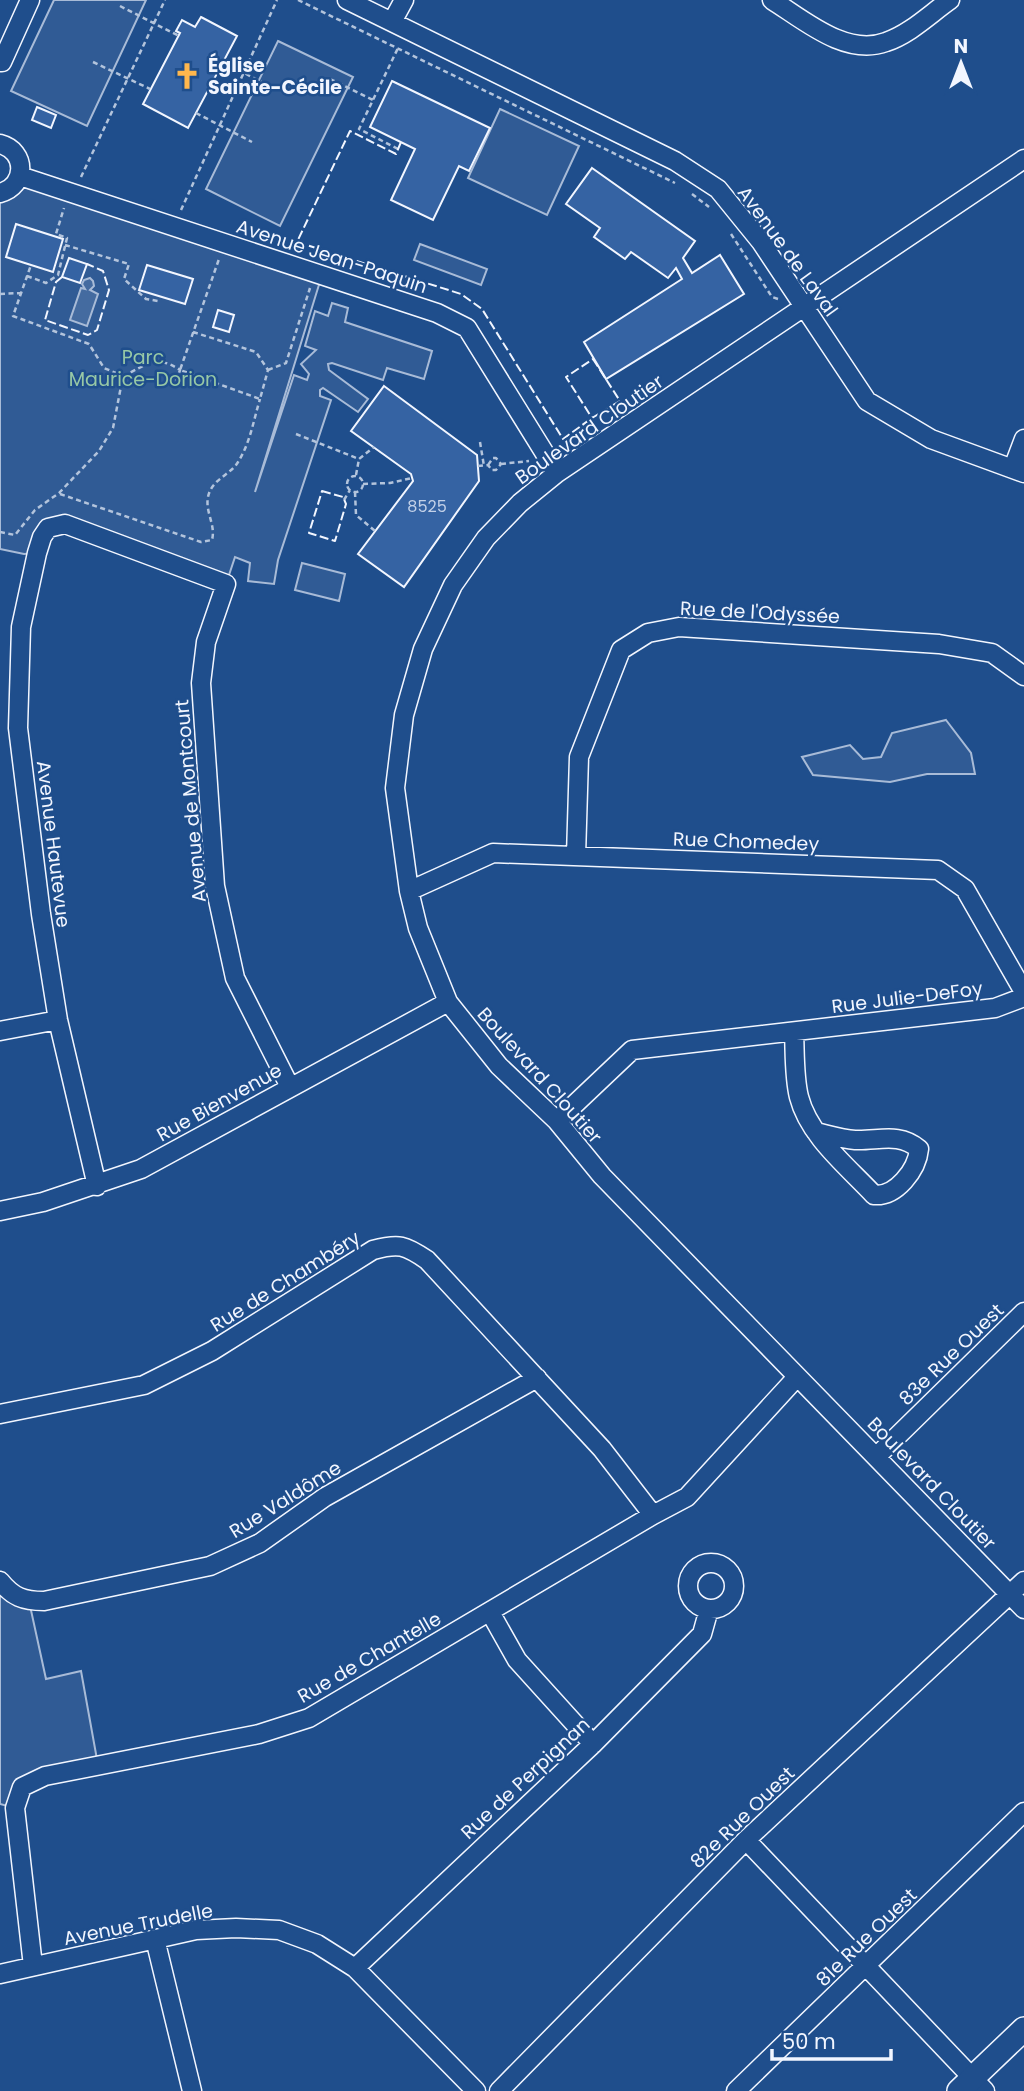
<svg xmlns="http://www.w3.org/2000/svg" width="1024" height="2091" font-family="Poppins,sans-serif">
  <rect width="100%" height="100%" fill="#1f4e8c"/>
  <!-- built -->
  <path fill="#305b95" stroke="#a8bbd7" stroke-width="2" d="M54,0H146L87,126L11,91Z
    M278,41L353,77L280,226L206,189Z
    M500,109L579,146L547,215L468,178Z
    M17,182L322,275L255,492L294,375L307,380L309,374L301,364L316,350L305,346L315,311L328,316L332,303L348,308L345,322L432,351L424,379L387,368L383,380L332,363L328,364L329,370L368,399L358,412L323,388L320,390V396L331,400L278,560L274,584L248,581L250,563L235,557L226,584L48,528L37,553L24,554L0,549V193Z
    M420,244L487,269L481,285L414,260Z
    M302,563L345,574L339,601L295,590Z
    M946,720L971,753L975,774H927L890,782L813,775L802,757L850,745L863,759L881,757L892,733Z
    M0,1581L29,1601L46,1679L81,1671L98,1765L45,1776L15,1808L0,1804Z"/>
  <!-- water -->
  <path fill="#446ba0" stroke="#a8bbd7" stroke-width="2" d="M90,278L93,281L94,286L90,290L98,294L87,326L70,320L81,288L85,289L82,284L84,280Z"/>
  <!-- building -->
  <path fill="#3563a3" stroke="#f2f6ff" stroke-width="2" d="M201,17L237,36L188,128L143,104L180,33L176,31L182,20L195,27Z
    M392,81L490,128L469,171L459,166L433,220L391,200L415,149L370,127Z
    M37,107L56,115L51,128L32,120Z
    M592,168L695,241L683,258L692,273L720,255L744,294L606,379L584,342L682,279L676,268L668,278L631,252L625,259L594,237L600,228L566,204Z
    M16,224L63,239L53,272L6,257Z
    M69,258L87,264L80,283L62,277Z
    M147,265L193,279L185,304L139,290Z
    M218,310L234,315L229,332L213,327Z
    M384,386L477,455L479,481L404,587L358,554L413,481L411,474L351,431Z"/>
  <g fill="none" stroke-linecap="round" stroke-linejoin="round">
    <defs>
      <path id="minor" d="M347,0L675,161L718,189L761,242L867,401L931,439L1024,473
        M772,0C804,20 846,57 886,42C910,34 930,14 950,0
        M392,22L404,0
        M0,62H2L30,0
        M0,144C27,151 27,186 0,193
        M1024,159L557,473L520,503L486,538L453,585L423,649L404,715L395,788L409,891L418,928L448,1002L499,1066L557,1121L602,1176L1024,1609
        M20,176L437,313L467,328L557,473
        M1013,468L1024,439
        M576,856L579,757L621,650L648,633L679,627L939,644L992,653L1024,676
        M409,891L493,853L938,870L965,889L1024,992
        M0,1031L58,1020
        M794,1032C795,1053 794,1077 799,1097C809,1136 847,1166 874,1195C896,1197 917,1170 919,1149C899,1132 879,1141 855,1140C842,1139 829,1135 816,1132
        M557,1121L632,1050L995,1008L1024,997
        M97,1186L58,1020L41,914L18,728L21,627L37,553L42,537L48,528L65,524L226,584L206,642L201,683L215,886L235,978L290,1087
        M0,1211L43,1202L141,1169L448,1002
        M0,1414L144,1385L212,1351L373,1250C399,1243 405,1245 427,1260L602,1449L653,1515
        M877,1456L1024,1312
        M688 1586a23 23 0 1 1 46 0a23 23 0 1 1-46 0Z
        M0,1581C13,1597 23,1601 44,1601L210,1566L260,1543L325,1497L537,1378
        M490,1612L517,1660L593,1744
        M746,1840L985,2091
        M155,1939L192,2091
        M33,1966L15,1808L22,1787L45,1776L259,1734L309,1718L653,1515L687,1497L797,1377
        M355,1968L593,1744L702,1634L709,1609
        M0,1974L196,1930L236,1928L279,1930L317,1944L355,1968L476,2091
        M499,2091L746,1840L1024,1581
        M736,2091L1024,1812"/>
      <path id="major" d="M959,2091L1024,2029"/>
    </defs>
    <!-- minor casing -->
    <use href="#minor" stroke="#f2f6ff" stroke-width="21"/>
    <!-- major casing -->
    <use href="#major" stroke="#f2f6ff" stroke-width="26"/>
    <!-- path -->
    <path stroke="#b3c4dc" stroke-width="2.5" stroke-dasharray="5 3.5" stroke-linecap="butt" d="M298,0L675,183
      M120,6L179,36
      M93,62L150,89
      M223,62L277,90
      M330,79L373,100
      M196,113L252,142
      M398,149L359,129L398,48
      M81,177L165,0
      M692,194L709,207
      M181,210L277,0
      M731,234L772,297L778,299
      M65,245L129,264L124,279L146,299L158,301
      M27,276L46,283L58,275L67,238L56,234L64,208
      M0,294L21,293
      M193,332L256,352L268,370L260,399L180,370L219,259
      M268,370L286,363L310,288
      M123,376C147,365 156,354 180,370L175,385
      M296,434L359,459L374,447
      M480,442L484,466
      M501,464L529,461
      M478,466L488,465L492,470H496L501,464L496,458H493L488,465
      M356,475L359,459
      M347 484a8 8 0 1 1 16 0a8 8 0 1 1-16 0Z
      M363,484L390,483L412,478
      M355,492L356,515L375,531
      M60,494L201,542L212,540C216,525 205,512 208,497C211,481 227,476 236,465C250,445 253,422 260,399
      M344,500L350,490
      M0,532L15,535L35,510L59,493L99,451L113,428L123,376L104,368L89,344L13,316L31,265"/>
    <!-- minor -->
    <use href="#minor" stroke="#1f4e8c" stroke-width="18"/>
    <!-- major -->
    <use href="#major" stroke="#1f4e8c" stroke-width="23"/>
    <!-- fence -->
    <path stroke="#f2f6ff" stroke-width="2" stroke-dasharray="9 3.5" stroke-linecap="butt" d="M401,142L396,154L350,131L297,242L461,294L482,309L563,439L592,418
      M62,277L56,282L45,320L88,335L97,330L109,290L103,271L87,264
      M593,359L620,401L592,418L566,377Z
      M322,491L343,497L346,504L335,541L309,533Z"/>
  </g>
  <!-- icons -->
  <defs>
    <symbol id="church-bare" viewBox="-9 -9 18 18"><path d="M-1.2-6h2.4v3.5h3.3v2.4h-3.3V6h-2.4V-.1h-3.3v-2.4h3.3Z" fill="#ffb74d" stroke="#1f4e8c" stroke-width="2.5" paint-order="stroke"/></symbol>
  </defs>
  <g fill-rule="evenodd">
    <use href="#church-bare" x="168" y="57" width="38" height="38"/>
  </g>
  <g text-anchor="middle" stroke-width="5" stroke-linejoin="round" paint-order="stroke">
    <!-- number labels -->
    <g font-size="16" fill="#c3d1e8">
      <text x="427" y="512">8525</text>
    </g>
    <!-- poi labels -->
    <g font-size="19" font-weight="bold" fill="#f2f6ff" stroke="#1f4e8c" text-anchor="start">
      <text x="208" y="72">Église<tspan x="208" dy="22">Sainte-Cécile</tspan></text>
    </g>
    <!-- street labels -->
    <g font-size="19" fill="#f2f6ff" stroke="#1f4e8c">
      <text transform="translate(788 251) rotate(54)" y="7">Avenue de Laval</text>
      <text transform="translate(332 256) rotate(18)" y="7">Avenue Jean-Paquin</text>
      <text transform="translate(589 429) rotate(-35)" y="7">Boulevard Cloutier</text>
      <text transform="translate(760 612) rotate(3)" y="7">Rue de l'Odyssée</text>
      <text transform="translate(190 801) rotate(-95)" y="7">Avenue de Montcourt</text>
      <text transform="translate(746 841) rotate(2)" y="7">Rue Chomedey</text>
      <text transform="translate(54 844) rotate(83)" y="7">Avenue Hautevue</text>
      <text transform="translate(907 997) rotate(-7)" y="7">Rue Julie-DeFoy</text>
      <text transform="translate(540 1075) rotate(48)" y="7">Boulevard Cloutier</text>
      <text transform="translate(219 1102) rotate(-29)" y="7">Rue Bienvenue</text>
      <text transform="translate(285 1281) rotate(-32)" y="7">Rue de Chambéry</text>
      <text transform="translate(951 1354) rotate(-44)" y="7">83e Rue Ouest</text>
      <text transform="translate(932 1483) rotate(46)" y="7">Boulevard Cloutier</text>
      <text transform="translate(285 1499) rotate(-32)" y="7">Rue Valdôme</text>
      <text transform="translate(369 1657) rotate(-30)" y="7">Rue de Chantelle</text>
      <text transform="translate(525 1778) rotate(-43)" y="7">Rue de Perpignan</text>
      <text transform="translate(742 1817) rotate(-44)" y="7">82e Rue Ouest</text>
      <text transform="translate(138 1924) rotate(-11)" y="7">Avenue Trudelle</text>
      <text transform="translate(866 1937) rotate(-44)" y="7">81e Rue Ouest</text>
    </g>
    <!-- park labels -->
    <g font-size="19" fill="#97c8a6" stroke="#1f4e8c">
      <text x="143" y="364">Parc<tspan x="143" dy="22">Maurice-Dorion</tspan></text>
    </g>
  </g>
  <!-- north arrow -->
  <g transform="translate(961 63)" stroke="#1f4e8c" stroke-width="5" paint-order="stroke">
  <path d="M0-5L12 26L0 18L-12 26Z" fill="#f2f6ff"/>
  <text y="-10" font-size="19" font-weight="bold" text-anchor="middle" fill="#f2f6ff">N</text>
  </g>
  <!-- scale -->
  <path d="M772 2049v10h119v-10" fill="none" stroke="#f2f6ff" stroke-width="3.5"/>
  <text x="782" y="2049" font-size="21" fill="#f2f6ff" stroke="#1f4e8c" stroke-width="5" paint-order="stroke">50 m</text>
</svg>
